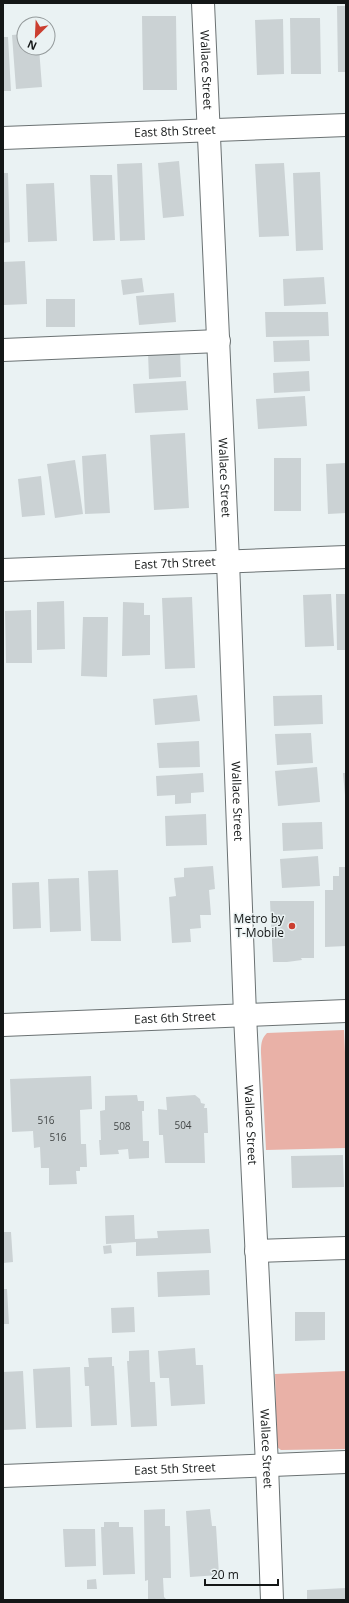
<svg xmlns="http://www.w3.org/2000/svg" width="349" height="1603" font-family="'Open Sans',sans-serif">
  <rect width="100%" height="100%" fill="#eaf2f3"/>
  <!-- green -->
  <path fill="#e9b1a7" d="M344,1030L346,1075V1148L266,1150L261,1053C261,1045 261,1039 267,1033Z
    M346,1371V1449L281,1450L277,1447L275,1374Z"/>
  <!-- building -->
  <path fill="#cbd2d4" d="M337,6H346V72H338Z
    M142,16H176L177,90H143Z
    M290,18H320L321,74H291Z
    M283,19L284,74L257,75L255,20Z
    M24,34V48H39L42,87L16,89L12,35Z
    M3,37H8L11,91H3Z
    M179,161L184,216L163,218L158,163Z
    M142,163L145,240L120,241L117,164Z
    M284,163L289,236L259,237L255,164Z
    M320,172L323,250L296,251L293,173Z
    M3,173H8L10,242L3,243Z
    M90,175H112L115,240L93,241Z
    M54,183L57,241L28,242L26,184Z
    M25,261L27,304L4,305L3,262Z
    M324,277L326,304L284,306L283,279Z
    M142,278L144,292L123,295L121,280Z
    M174,293L176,322L139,325L136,296Z
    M46,299H75V327H46Z
    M265,312H328L329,336L266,337Z
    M309,340L310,361L274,362L273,341Z
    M180,351L181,377L149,379L148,353Z
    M309,371L310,391L274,393L273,373Z
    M186,381L188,410L135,413L133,384Z
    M305,396L307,426L258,429L256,399Z
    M185,433L189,508L154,510L150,435Z
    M106,454L110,513L85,514L82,456Z
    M274,458H301V511H274Z
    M75,460L83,514L55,518L47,464Z
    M346,463V513L328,514L326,464Z
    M41,476L45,515L22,517L18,479Z
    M331,594L334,646L305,647L303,595Z
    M336,594H346V650H337Z
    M192,597L195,668L165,669L162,598Z
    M64,601L65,649L37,650V602Z
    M123,602L144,603V615H150V655L122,656Z
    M31,610L32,663H6L5,611Z
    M83,617H108L107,677L81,676Z
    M197,695L200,721L155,725L153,699Z
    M322,695L323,724L274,726L273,696Z
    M311,733L313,763L277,765L275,734Z
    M199,741L200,767L159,768L157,743Z
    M317,767L320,802L278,806L275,771Z
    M203,773L204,792L191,793V803L175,804V795L157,796L156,776Z
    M343,773H346V795H345Z
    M206,814L207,845L166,846L165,816Z
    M322,822L323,849L283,851L282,823Z
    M318,856L320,886L282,888L280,859Z
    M213,866L215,889L209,890L211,915H200L201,928L190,929L191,942L172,943L169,897L176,896L174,878L184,877V868Z
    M339,867H346V946L325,947V890H333V876H339Z
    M118,870L121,941H91L88,871Z
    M79,878L81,931L50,932L48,879Z
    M39,882L41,928L13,929L12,883Z
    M270,901H314V958H301L302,960L287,962H273Z
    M91,1076L92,1109L80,1110L81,1144H86L87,1167H80V1171H76L77,1184L49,1185V1168H41L40,1147L34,1148L33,1131L12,1132L10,1079Z
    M137,1095L138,1101H144V1111H142L143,1141H149V1158L129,1159L128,1149L118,1150L119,1154L100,1155L99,1140H101L100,1111L105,1110V1096Z
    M195,1095L200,1099L201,1103L205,1104L204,1108H207L208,1133H204L205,1163H165L163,1135H159L158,1109L167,1110L166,1097Z
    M343,1155L344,1187L292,1188L291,1156Z
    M134,1215L135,1239L158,1238L157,1231L209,1229L211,1253L136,1256V1242L106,1244L105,1216Z
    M3,1232H11L13,1262L3,1263Z
    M111,1245L112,1253L104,1254L103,1246Z
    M209,1270L210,1295L158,1297L157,1272Z
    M3,1289H7L9,1324H3Z
    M134,1307L135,1332L112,1333L111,1308Z
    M295,1312H325V1340L295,1341Z
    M195,1348L196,1365H203L205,1404L171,1406L169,1378H160L158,1351Z
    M149,1350L150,1382H155L157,1426L131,1427L127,1361H129V1351Z
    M112,1357V1366H114L117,1425L91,1426L89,1386H85L84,1367H89L88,1358Z
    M70,1367L72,1427L36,1428L33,1369Z
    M23,1371L26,1429L3,1430V1372Z
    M165,1509V1526H170L171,1578H163L164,1597L167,1600H148V1580L145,1581L144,1510Z
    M210,1509L212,1526H216L219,1575L190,1577L186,1511Z
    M104,1522H119V1527H133L135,1574L103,1575L101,1527H104Z
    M63,1529H95L96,1566L65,1567Z
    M96,1579L97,1589H87V1580Z
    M346,1588V1600H307V1590Z"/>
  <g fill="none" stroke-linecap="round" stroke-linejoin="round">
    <defs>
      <g id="minor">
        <path id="s1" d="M203,3L228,561L245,1015L267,1465L272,1600"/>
        <path id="s2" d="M3,138L346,125"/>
        <path d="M3,350L219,341"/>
        <path id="s3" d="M3,570L346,557"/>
        <path d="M256,1251L346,1248"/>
        <path id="s4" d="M3,1476L346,1462"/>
      </g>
      <g id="major">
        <path id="s5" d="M3,1025L346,1011"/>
      </g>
    </defs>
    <!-- minor casing -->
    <use href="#minor" stroke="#6b7273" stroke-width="24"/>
    <!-- major casing -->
    <use href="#major" stroke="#6b7273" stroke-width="24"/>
    <!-- minor -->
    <use href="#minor" stroke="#fff" stroke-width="22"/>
    <!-- major -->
    <use href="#major" stroke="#fff" stroke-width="22"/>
  </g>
  <!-- markers -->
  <circle fill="#cb3e30" stroke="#eaf2f3" stroke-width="1.5" cx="292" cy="926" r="4"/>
  <g text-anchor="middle" stroke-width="3" stroke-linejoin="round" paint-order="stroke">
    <!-- number labels -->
    <g font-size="10" fill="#424646">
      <text x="46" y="1124">516</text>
      <text x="183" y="1129">504</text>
      <text x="122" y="1130">508</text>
      <text x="58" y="1141">516</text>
    </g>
    <!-- street labels -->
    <g font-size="12" fill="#141717" stroke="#eaf2f3">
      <text dy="4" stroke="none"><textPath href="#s1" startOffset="67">Wallace Street</textPath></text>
      <text dy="4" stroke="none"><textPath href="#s2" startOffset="172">East 8th Street</textPath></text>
      <text dy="4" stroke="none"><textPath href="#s1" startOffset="475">Wallace Street</textPath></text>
      <text dy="4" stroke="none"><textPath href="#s3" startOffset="172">East 7th Street</textPath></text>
      <text dy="4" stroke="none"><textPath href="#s1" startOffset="799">Wallace Street</textPath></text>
      <text dy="4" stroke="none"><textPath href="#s5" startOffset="172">East 6th Street</textPath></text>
      <text dy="4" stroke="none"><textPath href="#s1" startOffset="1123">Wallace Street</textPath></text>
      <text dy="4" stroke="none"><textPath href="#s1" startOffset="1447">Wallace Street</textPath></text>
      <text dy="4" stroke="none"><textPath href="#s4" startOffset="172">East 5th Street</textPath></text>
    </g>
    <!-- poi labels -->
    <g font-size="12" fill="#141717" stroke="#eaf2f3" text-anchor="end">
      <text x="284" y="923">Metro by<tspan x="284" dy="14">T-Mobile</tspan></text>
    </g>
  </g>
  <!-- border -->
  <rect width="349" height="1603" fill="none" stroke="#141717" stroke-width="8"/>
  <!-- north arrow -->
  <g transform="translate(36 36) rotate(204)"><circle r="19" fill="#eaf2f3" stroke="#949a9b"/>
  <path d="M0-3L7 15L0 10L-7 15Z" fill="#cb3e30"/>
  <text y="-6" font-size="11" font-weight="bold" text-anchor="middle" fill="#141717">N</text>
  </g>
  <!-- scale -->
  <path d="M205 1579v6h73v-6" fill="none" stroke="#141717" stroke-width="2"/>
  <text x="211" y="1579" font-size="12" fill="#141717" stroke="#eaf2f3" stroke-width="3" paint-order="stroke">20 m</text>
</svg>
